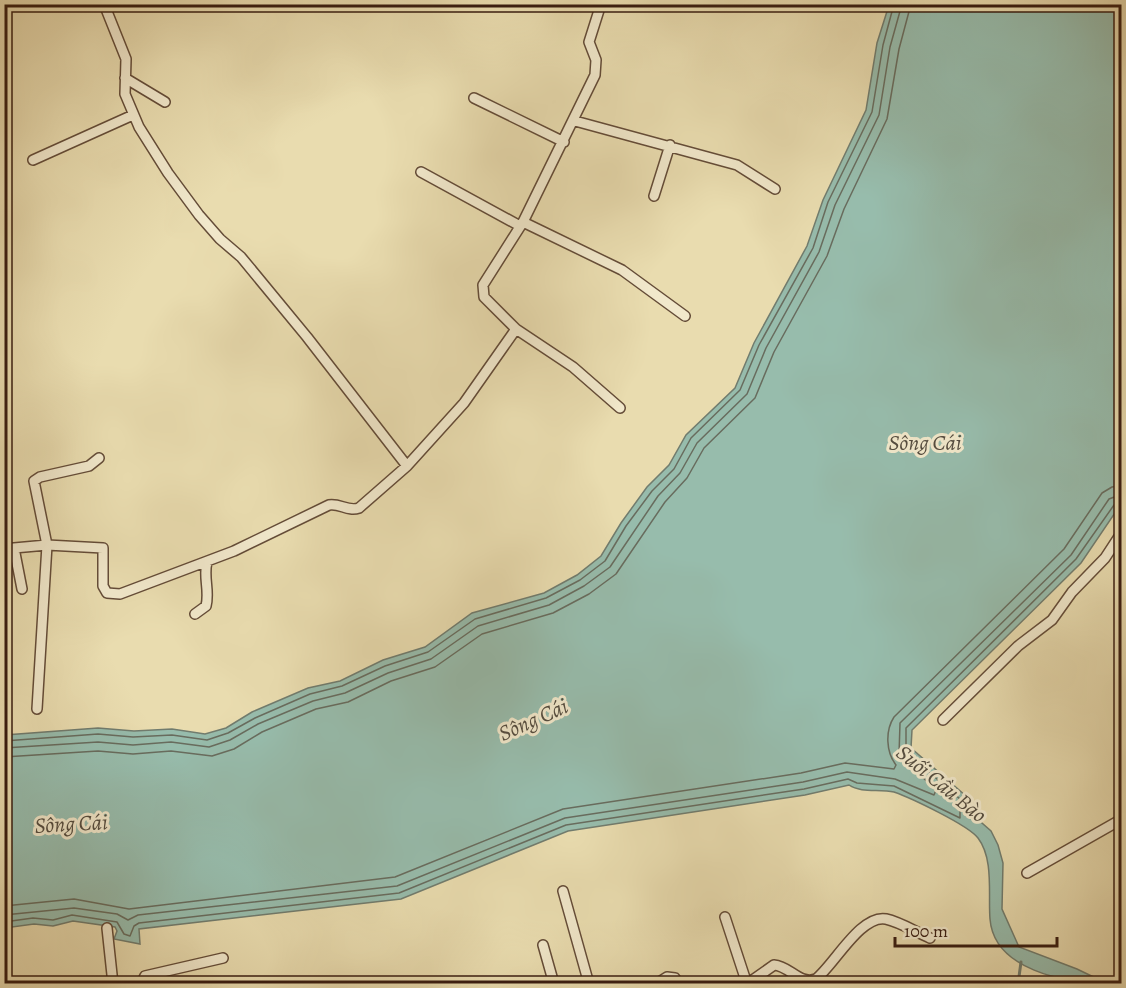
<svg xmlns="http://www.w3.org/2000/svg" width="1126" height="988" font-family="Alegreya,serif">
  <rect width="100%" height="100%" fill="#e9dcaf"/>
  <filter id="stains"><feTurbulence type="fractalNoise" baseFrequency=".00333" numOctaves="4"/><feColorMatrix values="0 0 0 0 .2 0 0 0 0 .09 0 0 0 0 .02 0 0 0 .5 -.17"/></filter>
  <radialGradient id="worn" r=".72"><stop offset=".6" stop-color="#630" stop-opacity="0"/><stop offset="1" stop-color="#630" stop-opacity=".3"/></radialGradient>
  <!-- water -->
  <path fill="#97bcac" stroke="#717c6e" stroke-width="1.5" d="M889,5H1121V504L1081,563L912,730L911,748L966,796V809L991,831L998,845L1003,863L1002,909L1019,947L1077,969L1106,983C1065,983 994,970 990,919C988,894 994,859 978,838C968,825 911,798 894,792C880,788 862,794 849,785L805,795L568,831L401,899L139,929L140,944L114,939L117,931L115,927L73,921L53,926L34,924L5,928V735L98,728L134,731L172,729L205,734L226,728L252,712L308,688L340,681L383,660L425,647L472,613L544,593L577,575L601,556L621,523L647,487L669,465L686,435L735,388L754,343L807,246L823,200L866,110L877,43Z"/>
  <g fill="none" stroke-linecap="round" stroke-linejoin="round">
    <!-- shore -->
    <path stroke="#686c5e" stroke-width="1.5" d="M4,741L98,734L133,737L172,735L207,740L228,733L255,718L310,694L342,686L385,666L428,652L475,619L546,598L580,580L605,561L626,526L652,491L674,469L691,438L740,390L759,345L813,248L828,202L872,112L883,45L894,4
      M4,748L98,742L133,745L171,742L209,747L230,740L258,724L313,701L345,693L388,673L431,659L478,626L549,605L584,586L610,567L658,496L680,473L697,443L747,394L766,348L819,252L835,205L879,115L890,47L902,4
      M4,757L98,751L133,754L171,751L212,756L234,749L262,732L316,709L348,702L391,681L435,667L482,634L553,613L589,594L616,574L665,502L687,478L704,448L755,398L774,352L827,256L844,209L887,119L899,49L911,4
      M4,906L74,899L129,909L395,877L563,809L801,773L845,763L894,769L896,765C886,752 885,731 894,717L1064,549L1102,493L1112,487L1122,485
      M4,915L74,908L117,914L128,920L138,915L397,886L565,818L803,782L847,772L895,779L934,795L936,790L899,755L900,723L1071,555L1109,499L1122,494
      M4,922L33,918L53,920L72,915L117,922L124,934L130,936L134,926L139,923L399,893L566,825L804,789L848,779L857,783L894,786L960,818V799L906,752V728L1076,559L1114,505L1122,502"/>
    <!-- stream -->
    <path stroke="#717c6e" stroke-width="3" d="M1018,984L1021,962"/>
    <defs>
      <path id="minor" d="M125,78L165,102
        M474,98L564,142
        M575,121L737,165L775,189
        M33,160L133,115
        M421,172L520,226
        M654,196L670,145
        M523,222L622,270L685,316
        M516,329L573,367L620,408
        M407,466L464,403L516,329L484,297L483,285L523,222L595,75L596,60L589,42L601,4
        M14,548L47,545L34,481L40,477L89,466L99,458
        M4,549L14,548L22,589
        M195,614L206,606C210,591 203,577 207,562
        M37,709L47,545L103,548V586L107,593L120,594L234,551L329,505C340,503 348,512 359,508L407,466L307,337L241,257L220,239L199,215L168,173L139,127L125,94L126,59L104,4
        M943,720L1018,646L1052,620L1072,592L1105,558L1122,532
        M1027,873L1122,819
        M563,891L589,984
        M725,917L747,984
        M107,928L113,984
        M543,945L554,984
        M141,984L145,976L223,958
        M656,984L667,977L675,978L679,984
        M747,984L774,965C790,966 799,985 816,979C834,965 861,914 886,919C900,922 916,932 930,938"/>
    </defs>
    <!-- minor casing -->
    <use href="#minor" stroke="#644c38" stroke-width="12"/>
    <!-- minor -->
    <use href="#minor" stroke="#f1e8cb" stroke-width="9"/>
  </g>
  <g text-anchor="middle" stroke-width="6" stroke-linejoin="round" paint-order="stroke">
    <!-- water labels -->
    <g font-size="22" font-style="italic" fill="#544c3f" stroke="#f1e8cb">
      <text x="925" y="450">Sông Cái</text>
      <text transform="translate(533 719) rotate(-24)" y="8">Sông Cái</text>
      <text transform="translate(942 783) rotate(39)" y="8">Suối Cầu Bào</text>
      <text transform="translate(71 823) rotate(-3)" y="8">Sông Cái</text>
    </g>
  </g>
  <!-- margin -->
  <rect width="1126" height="988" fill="none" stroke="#e9dcaf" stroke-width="24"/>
  <rect x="6" y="6" width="1114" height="976" fill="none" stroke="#381c10" stroke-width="3"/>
  <rect x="12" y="12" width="1102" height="964" fill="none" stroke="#381c10" stroke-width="1.5"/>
  <!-- scale -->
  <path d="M895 937v9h162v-9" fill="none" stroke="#381c10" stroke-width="3"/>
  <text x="904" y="937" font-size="18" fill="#381c10" stroke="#f1e8cb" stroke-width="4.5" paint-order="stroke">100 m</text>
  <rect width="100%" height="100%" filter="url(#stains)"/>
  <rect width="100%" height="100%" fill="url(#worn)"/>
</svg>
